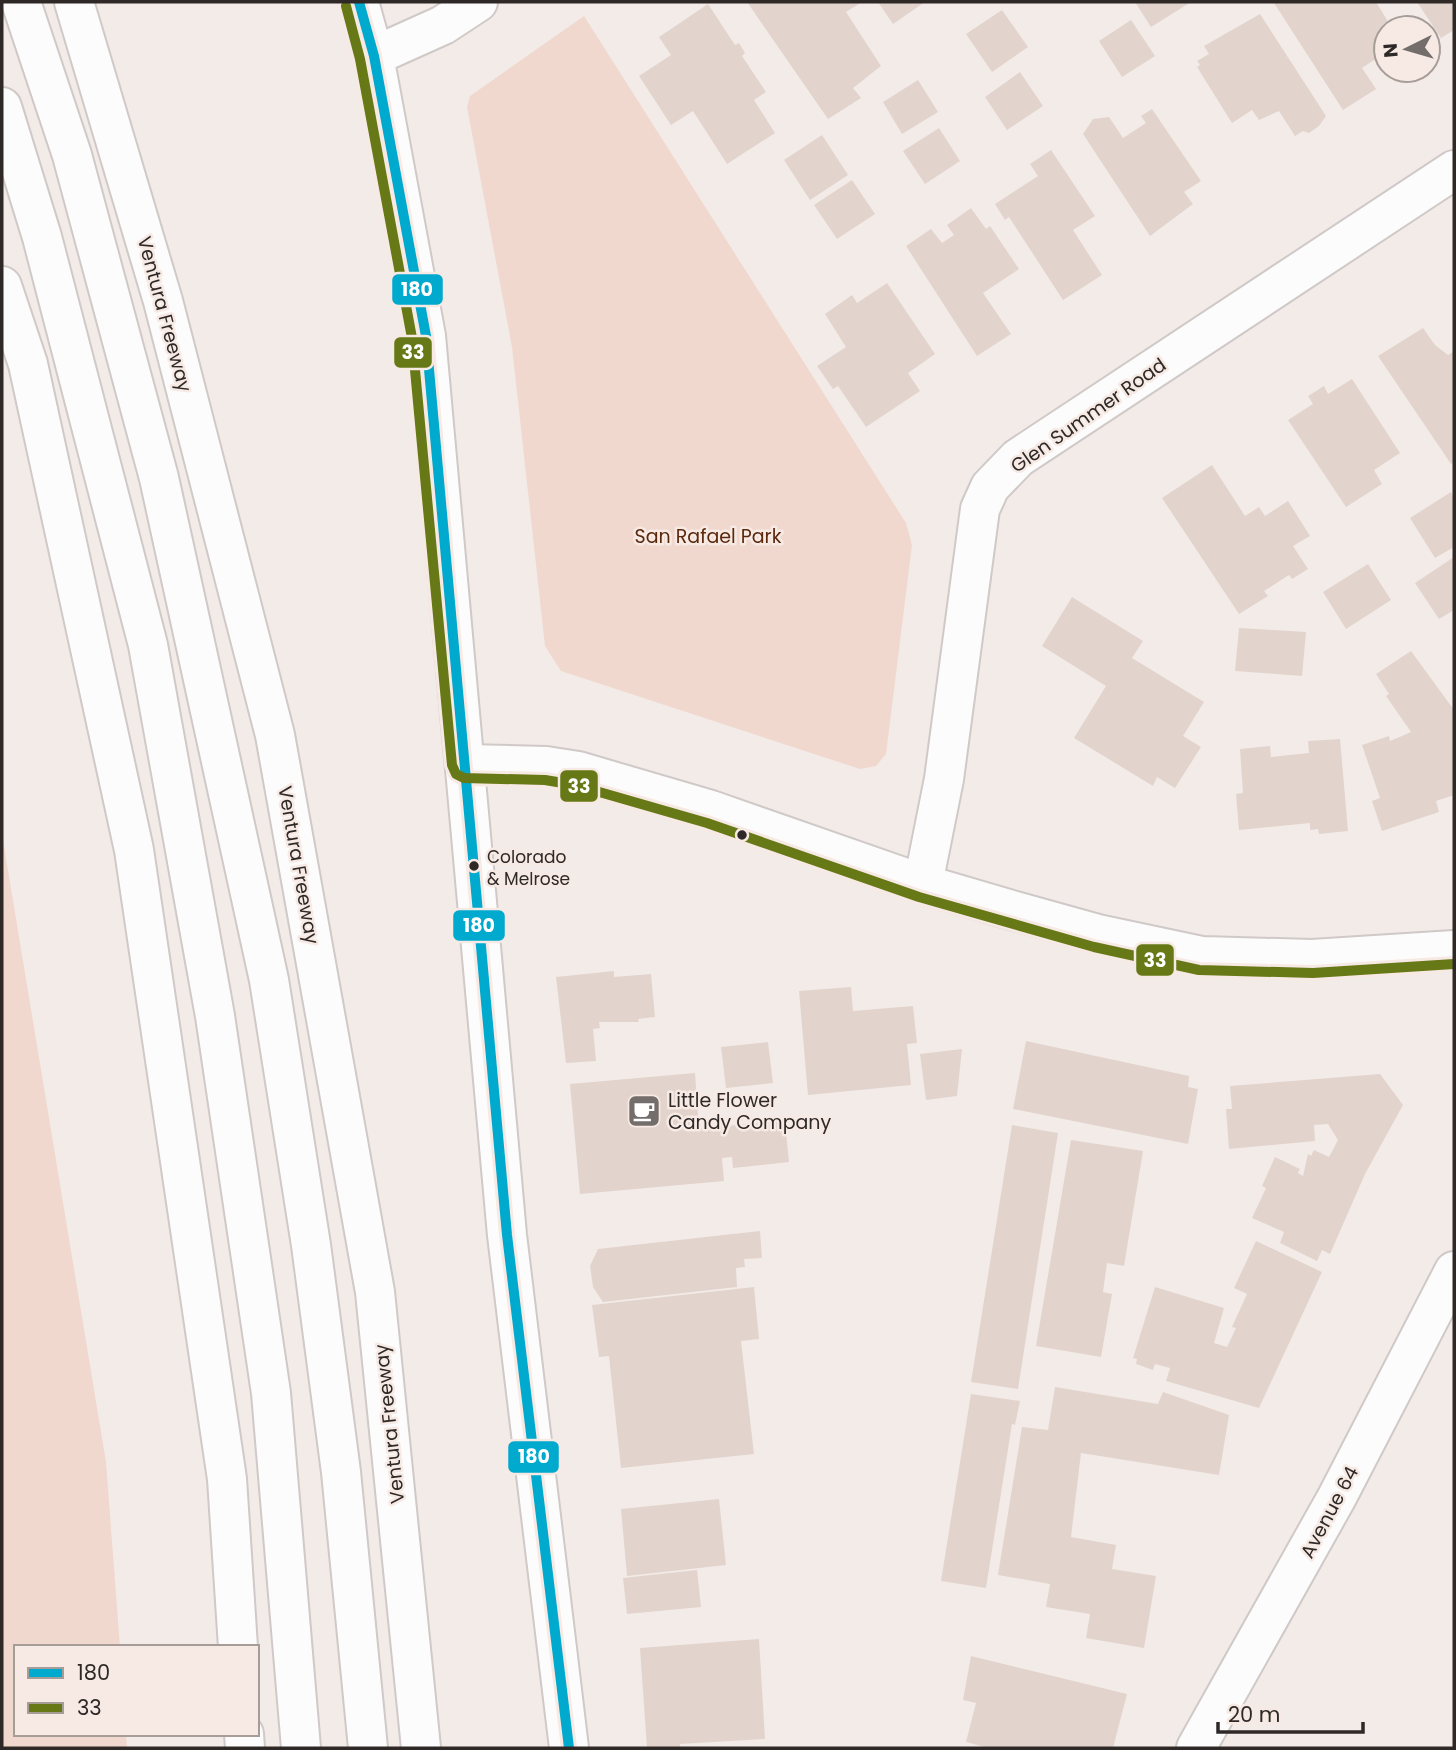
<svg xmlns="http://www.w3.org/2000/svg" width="1456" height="1750" font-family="Poppins,sans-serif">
  <rect width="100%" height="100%" fill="#f3ebe8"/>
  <!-- green -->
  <path fill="#f0d8ce" d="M584,16L906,523L912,545L886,754L876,766L860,769L561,671L545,646L512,347L467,107L470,96Z
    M2,834L106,1462L120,1647H16V1734H126L127,1748H2Z"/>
  <!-- building -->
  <path fill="#e2d4cd" d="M747,2H862L846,12L881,66L853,88L861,98L828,119Z
    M878,2H925L893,24Z
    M1135,2H1191L1151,27Z
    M1276,2H1376L1392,28H1386V52L1362,68L1376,89L1343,110L1274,3Z
    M1417,2H1454V30L1441,38Z
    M708,4L735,45L739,43L745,53L742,56L766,92L754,100L775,133L727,164L693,111L671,125L639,76L671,55L659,37Z
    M1002,10L1028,47L992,72L966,34Z
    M1260,14L1326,116L1319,126L1309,133L1303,131L1295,136L1279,111L1259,120L1252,110L1232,123L1197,67L1200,65L1197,61L1209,54L1204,46Z
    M1131,20L1155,56L1122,77L1099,41Z
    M1020,72L1043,106L1007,130L985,97Z
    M918,80L938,112L902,134L883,102Z
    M1152,109L1201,181L1184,192L1193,204L1150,236L1083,134L1093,119L1109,117L1123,138L1146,123L1141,116Z
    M939,128L960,161L925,184L903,151Z
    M822,135L848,175L810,200L784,160Z
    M1051,150L1095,216L1073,230L1102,275L1063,300L1009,217L1005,220L995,204L1038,176L1030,164Z
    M852,180L875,214L837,239L814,205Z
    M971,208L986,229L990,226L1019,269L983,293L1011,334L977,356L906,246L931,229L942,243L954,235L947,225Z
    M887,283L935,354L908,373L920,391L866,427L838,386L833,389L817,366L846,347L825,314L852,295L857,303Z
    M1423,328L1435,345L1448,355L1454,351V462L1451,464L1378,356Z
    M1352,379L1400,453L1374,470L1382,484L1346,507L1288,420L1313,404L1308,396L1324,386L1328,394Z
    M1212,465L1245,516L1259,507L1265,516L1288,501L1310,536L1293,546L1308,569L1292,579L1289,575L1264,591L1268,596L1239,614L1162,498Z
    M1451,492L1454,498V547L1435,558L1410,518Z
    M1454,557V610L1439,619L1415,583Z
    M1368,564L1391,600L1346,629L1323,592Z
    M1072,597L1143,641L1132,658L1204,702L1183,736L1201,747L1175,788L1157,777L1153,786L1074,738L1106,686L1042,646Z
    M1239,628L1306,632L1302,676L1235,671Z
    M1411,651L1454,710V795L1436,801L1439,812L1382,831L1372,801L1380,798L1362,745L1389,736L1390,741L1411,732L1386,696L1389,694L1376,674Z
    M1340,739L1348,831L1319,834L1318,829L1310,830V823L1239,830L1236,794L1243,793L1240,749L1270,746L1271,757L1309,753L1308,741Z
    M614,971V977L651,974L655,1017L638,1019L639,1022H599L600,1028L593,1029L596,1061L566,1063L556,977Z
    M851,987L853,1011L913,1006L917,1043L907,1044L911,1085L808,1095L799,991Z
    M1026,1041L1189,1076L1188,1087L1198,1089L1188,1144L1013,1109Z
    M768,1042L773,1083L726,1088L721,1047Z
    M962,1049L957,1096L926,1100L920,1054Z
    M695,1073L699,1128L785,1121L789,1162L733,1168L732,1157L722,1158L724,1181L580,1194L570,1084Z
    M1380,1074L1403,1105L1365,1174L1330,1254L1322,1250L1317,1261L1280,1243L1284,1232L1252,1218L1266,1188L1262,1186L1275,1157L1300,1169L1298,1173L1303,1176L1308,1154L1311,1156L1314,1150L1329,1157L1338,1140L1328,1124L1314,1125L1315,1141L1229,1149L1226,1109H1232L1230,1086Z
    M1012,1125L1058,1133L1018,1389L971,1382Z
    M1071,1140L1143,1151L1124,1266L1107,1263L1103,1292L1112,1294L1101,1357L1036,1346Z
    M760,1231L762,1258L744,1259L745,1267L736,1268L737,1287L603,1302L593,1287L590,1266L598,1249Z
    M1256,1241L1322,1272L1259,1408L1166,1381L1170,1368L1155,1364L1153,1370L1136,1364L1137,1359L1133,1358L1155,1287L1224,1308L1214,1343L1227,1347L1236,1328L1232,1327L1247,1294L1234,1288Z
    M754,1287L759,1339L741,1341L754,1454L621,1468L609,1356L599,1357L592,1305Z
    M1055,1387L1158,1404L1163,1392L1229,1415L1219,1475L1081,1453L1071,1537L1116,1545L1112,1569L1156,1576L1144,1648L1086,1638L1090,1614L1046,1607L1050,1584L998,1575L1022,1427L1048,1430Z
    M971,1394L1020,1401L1015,1425L1012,1424L986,1588L941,1581Z
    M719,1499L726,1565L627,1576L621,1509Z
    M697,1570L701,1607L627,1614L623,1578Z
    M759,1639L765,1739L680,1744V1748H647L640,1648Z
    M971,1656L1127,1694L1113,1748H989L966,1742L976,1703L963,1700Z"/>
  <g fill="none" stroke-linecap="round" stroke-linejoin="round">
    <defs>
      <path id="street" d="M374,56L443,25L478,2
        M923,884L944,779L980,509L990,487L1018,458L1454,170"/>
      <path id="secondary" d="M466,764L546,766L578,771L711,810L923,884L1015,911L1098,934L1202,956L1312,959L1454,950
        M1196,1748L1337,1497L1454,1271"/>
      <path id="primary" d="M359,2L374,56L426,336L507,1235L569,1748"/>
      <path id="highway" d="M21,2L72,155L159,478L269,980L311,1245L341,1472L368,1748
        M74,2L163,301L275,735L375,1292L421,1748
        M2,107L42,237L148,645L215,1016L271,1393L301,1748
        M2,286L28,364L134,850L227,1479L238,1647
        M244,1734L245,1748"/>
    </defs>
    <!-- street casing -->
    <use href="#street" stroke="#cfc9c7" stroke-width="42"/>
    <!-- secondary casing -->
    <use href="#secondary" stroke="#cfc9c7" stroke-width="42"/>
    <!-- primary casing -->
    <use href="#primary" stroke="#cfc9c7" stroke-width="42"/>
    <!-- highway casing -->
    <use href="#highway" stroke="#cfc9c7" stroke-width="42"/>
    <!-- street -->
    <use href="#street" stroke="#fdfcfc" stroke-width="38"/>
    <!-- secondary -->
    <use href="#secondary" stroke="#fdfcfc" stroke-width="38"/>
    <!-- primary -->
    <use href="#primary" stroke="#fdfcfc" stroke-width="38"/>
    <!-- highway -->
    <use href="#highway" stroke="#fdfcfc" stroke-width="38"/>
    <defs>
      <path id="bus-1" d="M359,2L374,56L426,336L507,1235L569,1748"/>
      <path id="bus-2" d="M346,6L360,59L412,338L452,765L456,774L464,778L545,780L575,785L707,823L919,897L1094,947L1199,970L1313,973L1454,964"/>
    </defs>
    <!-- bus-1 casing -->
    <use href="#bus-1" stroke="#f7eae4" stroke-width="16"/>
    <!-- bus-2 casing -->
    <use href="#bus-2" stroke="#f7eae4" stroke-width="16"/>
    <!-- bus-1 -->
    <use href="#bus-1" stroke="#00a9ce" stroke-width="10"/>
    <!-- bus-2 -->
    <use href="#bus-2" stroke="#677816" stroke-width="10"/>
  </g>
  <!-- icons -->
  <defs>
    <symbol id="cafe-square" viewBox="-11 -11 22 22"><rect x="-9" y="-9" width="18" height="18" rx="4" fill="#736d6b" stroke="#f7eae4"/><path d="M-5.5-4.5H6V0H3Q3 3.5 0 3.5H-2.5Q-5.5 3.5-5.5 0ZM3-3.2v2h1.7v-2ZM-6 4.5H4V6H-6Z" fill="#fff"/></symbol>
  </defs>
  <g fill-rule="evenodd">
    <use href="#cafe-square" x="625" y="1092" width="38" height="38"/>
  </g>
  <!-- markers -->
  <g fill="#2e2927" stroke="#f7eae4" stroke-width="2.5">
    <circle cx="742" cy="835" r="6"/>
    <circle cx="474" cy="866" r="6"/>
  </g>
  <g text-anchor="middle" stroke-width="5" stroke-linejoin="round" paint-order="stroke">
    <!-- bus labels -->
    <g font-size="17" fill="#2e2927" stroke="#f7eae4" text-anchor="start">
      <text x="487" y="863">Colorado<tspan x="487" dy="22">&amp; Melrose</tspan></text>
    </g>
    <!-- street labels -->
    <g font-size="19" fill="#2e2927" stroke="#f7eae4">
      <text transform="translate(165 314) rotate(75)" y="7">Ventura Freeway</text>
      <text transform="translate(1088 415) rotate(-35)" y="7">Glen Summer Road</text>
      <text transform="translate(299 865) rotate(80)" y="7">Ventura Freeway</text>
      <text transform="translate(389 1424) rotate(-96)" y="7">Ventura Freeway</text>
      <text transform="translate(1329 1512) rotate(-62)" y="7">Avenue 64</text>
    </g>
    <!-- park labels -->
    <g font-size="19" fill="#5b280d" stroke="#f7eae4">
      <text x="708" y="543">San Rafael Park</text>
    </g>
    <!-- poi labels -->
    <g font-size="19" fill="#2e2927" stroke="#f7eae4" text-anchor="start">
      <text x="668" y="1107">Little Flower<tspan x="668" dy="22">Candy Company</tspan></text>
    </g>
  </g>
  <g stroke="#f7eae4" stroke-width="2.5">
    <rect x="391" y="273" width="53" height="33" rx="7" fill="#00a9ce"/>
    <rect x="393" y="336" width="40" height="33" rx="7" fill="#677816"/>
    <rect x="559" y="769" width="40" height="34" rx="7" fill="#677816"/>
    <rect x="452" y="909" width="54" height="33" rx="7" fill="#00a9ce"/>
    <rect x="1135" y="943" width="40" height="34" rx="7" fill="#677816"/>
    <rect x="507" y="1440" width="53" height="34" rx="7" fill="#00a9ce"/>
  </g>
  <g font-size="19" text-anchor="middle" font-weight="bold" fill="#fff">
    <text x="417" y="296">180</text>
    <text x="413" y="359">33</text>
    <text x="579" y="793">33</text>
    <text x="479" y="932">180</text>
    <text x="1155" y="967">33</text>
    <text x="534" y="1463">180</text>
  </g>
  <!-- border -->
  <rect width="1456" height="1750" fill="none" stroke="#2e2927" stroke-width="7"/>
  <!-- legend -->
  <rect x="14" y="1645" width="245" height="91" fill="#f7eae4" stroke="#a79d98" stroke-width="2"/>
  <rect x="28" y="1668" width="35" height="10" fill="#00a9ce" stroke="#a79d98" stroke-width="2"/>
  <text x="77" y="1680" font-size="21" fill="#2e2927">180</text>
  <rect x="28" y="1703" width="35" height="10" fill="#677816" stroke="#a79d98" stroke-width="2"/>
  <text x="77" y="1715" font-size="21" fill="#2e2927">33</text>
  <!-- north arrow -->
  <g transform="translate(1407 49) rotate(265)"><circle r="33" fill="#f7eae4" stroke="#a79d98" stroke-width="2"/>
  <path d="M0-5L12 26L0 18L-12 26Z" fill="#736d6b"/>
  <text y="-10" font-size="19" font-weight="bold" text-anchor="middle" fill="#2e2927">N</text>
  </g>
  <!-- scale -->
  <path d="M1218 1722v10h145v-10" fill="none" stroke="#2e2927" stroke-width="3.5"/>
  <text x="1228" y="1722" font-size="21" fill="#2e2927" stroke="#f7eae4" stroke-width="5" paint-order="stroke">20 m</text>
</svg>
